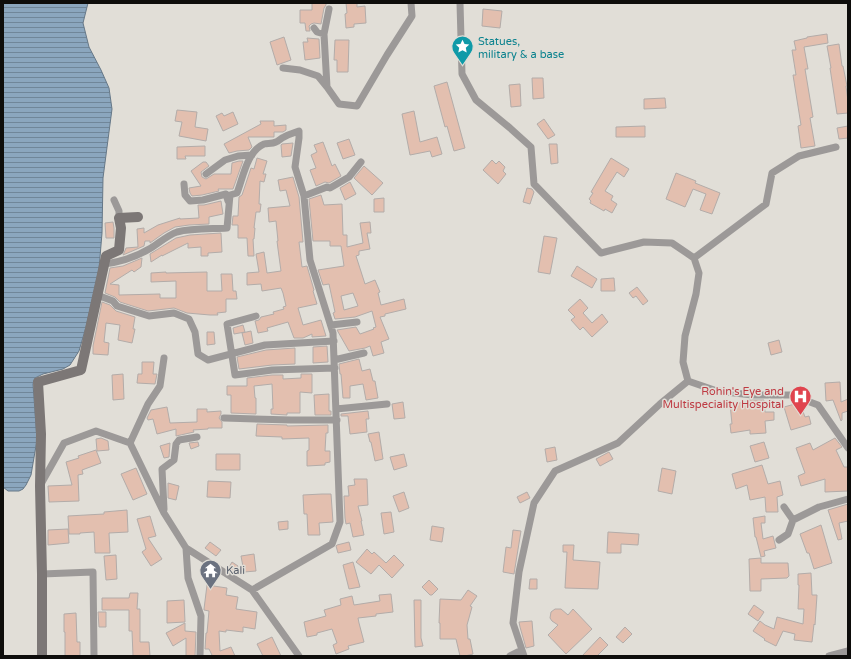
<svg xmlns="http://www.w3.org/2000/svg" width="851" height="659" font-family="'Varela Round',sans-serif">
  <defs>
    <pattern id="water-rules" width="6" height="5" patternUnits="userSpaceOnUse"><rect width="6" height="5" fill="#8ba6be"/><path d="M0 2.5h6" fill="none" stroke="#708699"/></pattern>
  </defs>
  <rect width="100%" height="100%" fill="#e1ded7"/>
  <!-- water -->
  <path fill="url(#water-rules)" stroke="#667888" d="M3,3H88L83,23L89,47L101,70L109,88L112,109L103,178L102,233L99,269L86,327L79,351L70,365L63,369L43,374L35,378L33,384L37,440L31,475L26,485L23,489L19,491H8L3,487Z"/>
  <!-- building -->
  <path fill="#e3bfaf" stroke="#b3aca9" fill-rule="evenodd" d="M312,3H326V5L324,8L321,24L314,23L311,24L309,26L310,31H306L305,23H300V10H312Z
    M346,3H357V7L365,6L366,23L354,24V27L346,28L345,14L347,13Z
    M483,9L502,11L500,28L482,26Z
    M827,34L828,43L804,47L808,69H805L813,117L810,118L815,146L801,148L798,126L801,125L793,75H796L792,50H796L794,41L807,38V37Z
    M284,37L291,60L277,65L270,42Z
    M307,38L319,39L320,58L305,60L303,42H308Z
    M335,40H349L348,72H337V60H334Z
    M839,44L842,66H843L847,86H846L848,101V113L837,114L830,68H831L827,46Z
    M532,78H543L544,98L533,99Z
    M447,82L465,148L454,151L447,126L445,127L434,86Z
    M520,84L521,106L511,107L509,85Z
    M665,98L666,108L644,109V99Z
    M177,110L197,112L195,127L208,129L206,141L179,136L182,122L175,121Z
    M414,111L420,142L437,137L442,154L432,157L430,151L410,155L402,114Z
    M233,112L238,124L223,131L216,116L222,113L224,116Z
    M544,119L555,135L548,139L537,124Z
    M260,121H274V126L286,125V130L283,132H274V137H248L252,147L249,150L237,151L229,153L224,144L261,124Z
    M645,126V137H616V127Z
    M848,126V138L839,139L837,128Z
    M349,139L355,155L343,159L337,143Z
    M323,142L332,166L335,164L341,176L329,183L325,182L316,186L310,170L316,168L311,155L317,152L314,145Z
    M293,143L291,156L282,157L281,145L282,144Z
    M549,144H557L558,163L551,164Z
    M205,146V156H185L186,159H177V147Z
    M257,158L267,161L263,174H266L264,182L260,181L259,204H261L260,212H256L254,228H255L254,239H253L254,256H248L247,238H238V225H232L233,216H238L239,197L242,195L251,168L254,169Z
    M611,158L629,169L624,177L617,172L605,191L613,196L611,200L617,204L612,213L605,209L604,211L590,203L591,201L589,199L593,193L591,192Z
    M492,160L496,164L499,161L505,167L503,171L506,174L498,184L483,170Z
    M239,161H243L233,189H218L219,191L202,195L192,196L190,193L189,188L201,186L191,171L203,162H206L209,166L201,172L202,177L206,179L214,174H231L232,163Z
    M364,166L383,183L372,195L354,178Z
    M676,173L696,181L695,183L720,193L712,214L700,210L706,194L693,189L685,207L666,199Z
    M293,177L299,197L303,242H299L302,267L307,266L314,290L313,291L317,304L298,308L303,325L321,320L326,336L312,337V334L303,338H294L288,322L267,328L268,331L258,333L255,321L259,320L261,317L274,314L273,312L284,309L283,307L286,306L283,293L281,288L262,291L261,284L247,285V273L259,272L256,254L264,252L267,273L281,271L278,249L277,241H278L276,221L269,222L268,208L290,206L286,190L280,191L278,180Z
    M350,182L356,194L345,200L340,188Z
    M527,188L532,189L534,192L530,204L523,202Z
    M321,195L324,205L342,204L343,235H347V247L363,243L360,223L370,222L371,233H367L370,249L359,251V255L356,256L365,284L375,280L380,292L378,293L381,305L404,299L406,309L385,314V316L380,317L389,339L381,342L384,353L373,356L370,346L365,348L349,351L337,330L356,327L360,334L374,329L373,328L376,327L372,311L355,317L335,319L333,313L335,312L329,284L323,285L318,270L344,266L341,246H330V241H313L309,199ZM353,293L358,306L344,310L341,296Z
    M384,198V212H374V199Z
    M221,201L223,214L209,217V224L189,225L175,227L164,233L150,243V241H145L144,246L123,255L124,253L126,248L138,247L137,229L144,228V233L158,225L180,218V219L199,218L198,205H204Z
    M113,222L114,228V238H106L105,223Z
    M221,233L222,252L208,253V256H201V247L188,248V243L162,256V255L151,262L150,254L176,238L190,235Z
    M544,236L557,238L550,274L538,272Z
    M142,258L141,267L134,272L132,270L110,284L119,285V295L160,294V298H176V281L151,282V273L166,272V273L207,272V291H222L221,274H232L233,291H236L237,299H226V312L217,313L218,315H210L187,313L174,308L148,311L120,302L115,297L105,293L110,268L123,266Z
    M577,266L597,279L592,288L571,276Z
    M614,278L615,291H601V279Z
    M637,287L648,301L643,305L636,296L633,298L629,293Z
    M580,299L588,308L583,313L592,323L602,314L608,322L592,337L583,327L580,330L571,320L575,317L568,310Z
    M102,302L110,305L116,311L135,317L133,329H135L132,343L118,340L120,325L106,323L104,342L109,343L108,355L93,354V346Z
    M243,325L245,332L234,334L233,328Z
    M251,331L253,343L245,345L242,333Z
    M207,332H214L215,344L207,345Z
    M779,340L782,352L771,355L768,343Z
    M327,346L328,362L313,363V347Z
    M295,348V364L272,365L239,369L237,357L266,350Z
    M359,359L362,371L370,369L373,381H375L378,398L366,400L363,384L350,386V398H343L341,374H340L339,364Z
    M142,362H154L153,374H157L155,384L137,383L138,374H142Z
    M123,374L124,399L113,400L112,375Z
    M301,374H312V393L300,392V413H287V415L271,414V409H273L272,384L254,386L255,398H256V414L231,413V395H227V386H247V378L272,375H283V379L301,378Z
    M840,382L841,402L848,399V411L842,413V420L841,421L833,400L826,401L825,383Z
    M329,394V411H331V415H315L314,395Z
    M748,400H764L765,412H774V420L765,421L766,433L750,434V430L731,433L730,424H732L730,404L748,402Z
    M403,402L405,418L394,419L392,404Z
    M795,404L797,410L802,409L805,417L809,416L811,424L791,430L784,407Z
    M167,407L170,423L197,422V409H207V412L221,411V414L219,418L222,422V428H208V429L193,430L194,432L176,436V429L157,434L153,419L148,420L147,418L151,410Z
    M368,411L369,419H366L367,432L350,434L348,416H341V414Z
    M257,424L287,425V426L328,425V433H326L325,451H330V462L325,463V465L307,466V451L309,450V438L282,439V437L256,436Z
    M379,432L383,459L375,461L371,442H370L368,434Z
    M101,438L108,441L109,450L97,451L96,439Z
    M835,438L842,447L836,450L844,467H848V491L825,492V479L801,486L798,476L805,473L796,448L810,443L813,450Z
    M198,442L199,446L191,449L189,443Z
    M764,442L769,458L755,462L750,446Z
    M170,443L169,457L164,458L160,446Z
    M555,447L557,460L547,462L545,449Z
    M96,450L101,463L82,470L83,474L78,475L79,501L49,502L48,486L72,485L66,462L79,458L78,456Z
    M609,452L613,459L600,466L596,459Z
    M216,454H240V470H216Z
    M404,454L407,466L394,470L390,457Z
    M762,465L768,484L780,481L783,495L777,497L778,512H766L765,497L750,500L747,485L736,489L732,474Z
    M136,468L147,494L133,500L121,474Z
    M662,468L676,471L672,494L658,491Z
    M354,479H367L368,505L358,506L362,521H361L364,535L353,537L350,523L346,524L345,518L344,496H349L348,486L355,485Z
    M208,481L231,482L230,498L207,497Z
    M168,483L179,486L176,500L168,498Z
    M404,492L409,508L399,512L393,496Z
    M527,492L530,498L520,503L517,497Z
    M322,494H331L333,522L319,523L320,535H308L307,514H304L303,495Z
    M848,504V521L839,523L842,539L838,540L828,510Z
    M127,510L128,532L109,533L110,553H95L94,532L80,533V534H69L68,516L104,514V512Z
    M391,512L394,532L384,534L381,513Z
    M150,516L156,536L148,538L162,559L151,566L142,552L146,549L137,519Z
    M765,516V523H761L763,539L773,536L776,548L764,551L765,556L761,557L756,537H755L753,518Z
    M288,521V529L279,530L278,522Z
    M821,525L832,563L814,569L809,553H807L800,534Z
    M432,526L444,528L442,542L430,540Z
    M68,529L69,543L48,545V530Z
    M513,530L521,531L514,574L503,572L506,547L511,548Z
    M608,532L639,534L638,545L621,544V553H607Z
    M210,542L221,550L216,556L205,548Z
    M349,542L351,550L338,553L336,546L337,545Z
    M563,545H574L573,560L600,562L598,589L565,588L567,552H563Z
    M367,549L372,554L374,552L386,563L394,555L404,565L392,578L379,565L371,574L356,562Z
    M254,554L256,571L244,572L241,556Z
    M116,555L117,579L106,580L104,556Z
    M761,558V563H788L789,576L787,578L761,579V591H750L749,559Z
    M232,562L238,566L234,573L228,569Z
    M353,562L360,587L349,589L343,565Z
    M811,573L812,595H817L815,625L814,624L812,642L794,640L795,634L783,631L776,646L764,640L765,639L753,631L760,621L765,625L774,629L777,617L803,624L804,609H798L799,585H798V574Z
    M530,579H537V589H529Z
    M429,580L438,589L432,595H430L422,587Z
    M207,585L227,588L226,595L238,597L236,609L257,612L255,629L243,627V632L226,630V632L219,631L220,651L231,647L235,656H209L212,655L209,649H205L206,633H207L209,611L204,610V609Z
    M468,590L477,596L470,606L472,607L467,625L468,639H470L473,654L465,656H460L456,639H440V623H439L440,599L461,600Z
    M130,593H138L137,609H140V642H149L150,656H133L132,631H129V610H102V598H129Z
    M391,594L393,612L376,614V616L358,618L359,623L364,642L348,646L349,649L336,654L333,645L337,643L332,629L317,633V635L307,637L304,622L326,616L324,610L341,605L340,599L352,596L354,605L380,601L379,595Z
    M184,600L185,622L167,623V601Z
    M414,600H421V638L423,646L415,647Z
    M754,605L764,612L758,621L748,614Z
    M555,609H561L568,615L573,609L592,629L566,654L548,635L558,625L552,621L550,618L551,612Z
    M98,612H106V627H99Z
    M76,613L77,642H80V656H65V632H64V614Z
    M532,621L534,646L526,648L520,627L519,622Z
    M185,623V631L196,632L195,656H186V638L173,646L166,633Z
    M625,627L632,634L623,643L616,637Z
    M272,637L281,656H263L257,644Z
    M600,637L608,645L597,656H582Z"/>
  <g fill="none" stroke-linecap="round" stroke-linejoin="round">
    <!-- street -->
    <path stroke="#9c9998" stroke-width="7" d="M460,3L462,74L476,100L510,128L531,147L534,184L601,253L644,242L672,243L694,258L699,273L696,294L685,336L683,362L688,381
      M329,9L324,34L327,87L339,104L357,106L387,55L412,16L411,3
      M314,28L317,32L324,34
      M283,68L300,70L318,76L327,87
      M206,174L225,160L238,156L252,155
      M184,184L185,195L190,201L203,200L226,194L228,201
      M304,196L327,187L330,188L349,177L361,162
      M114,200L119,211V218
      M694,258L766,204L772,173L799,156L836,147
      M104,264C121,262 136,257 151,248C159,243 168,235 177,232C192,228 212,229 227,228L230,195L237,193C243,178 247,151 264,144C267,143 272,144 276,142C279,141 281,138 284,137C289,134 294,133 299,131V138L295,167L304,196L310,260L333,333L340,522L332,544L252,590
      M97,295L113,301L117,306L149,316L174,313L189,319L195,332L198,354L208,360L265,345L334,341
      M256,316L227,324L235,375L272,370L335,368
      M331,325L357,322
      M334,360L364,353
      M336,409L387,404
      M224,418L291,420H337
      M130,443L148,404L160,386L164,358
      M41,484L64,443L96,431L130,443L164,513L186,548L252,590L299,656
      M164,509L162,469L174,460L176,444L179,440L197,437
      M793,520L819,507L848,499
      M779,540L788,534L793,520L784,507
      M186,548L188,578L201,616L200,656
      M42,574L93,572L94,656
      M510,656L522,650
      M524,656L513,623L519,572L534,503L555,471L618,443L660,404L688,381L717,391L752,395H791L818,405L848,448
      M829,656L848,651"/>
    <!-- secondary -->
    <path stroke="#7c7776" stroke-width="10" d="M42,656V574L40,486L41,434L38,382L81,370L106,256L119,250L121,228L119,218L138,217"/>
  </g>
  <!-- icons -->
  <defs>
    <symbol id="sight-pin" viewBox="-11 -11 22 30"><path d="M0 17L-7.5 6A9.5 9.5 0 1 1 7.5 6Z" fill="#0f9aa8" stroke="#e1ded7"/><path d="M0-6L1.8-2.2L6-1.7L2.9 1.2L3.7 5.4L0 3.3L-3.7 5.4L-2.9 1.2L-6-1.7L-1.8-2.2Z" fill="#fff"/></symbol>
    <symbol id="hospital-pin" viewBox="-11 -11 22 30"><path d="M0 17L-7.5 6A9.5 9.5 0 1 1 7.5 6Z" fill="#e0444e" stroke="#e1ded7"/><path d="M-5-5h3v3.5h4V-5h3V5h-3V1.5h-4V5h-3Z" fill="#fff"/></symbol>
    <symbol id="temple-pin" viewBox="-11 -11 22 30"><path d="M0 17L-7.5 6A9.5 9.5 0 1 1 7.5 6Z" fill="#6b7280" stroke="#e1ded7"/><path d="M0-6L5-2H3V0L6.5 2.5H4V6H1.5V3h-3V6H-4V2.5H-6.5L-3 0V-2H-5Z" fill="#fff"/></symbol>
  </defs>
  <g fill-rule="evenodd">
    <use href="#sight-pin" x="450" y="34" width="25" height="34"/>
    <use href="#hospital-pin" x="788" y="384" width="25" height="34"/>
    <use href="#temple-pin" x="198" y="558" width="25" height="34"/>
  </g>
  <g text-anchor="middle" stroke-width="3" stroke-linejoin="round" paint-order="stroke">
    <!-- culture labels -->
    <g font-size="11" fill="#0d838f" stroke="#e1ded7" text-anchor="start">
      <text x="478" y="45">Statues,<tspan x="478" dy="13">military &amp; a base</tspan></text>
    </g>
    <!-- health labels -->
    <g font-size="11" fill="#be3a42" stroke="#e1ded7" text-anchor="end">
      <text x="784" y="395">Rohin's Eye and<tspan x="784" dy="13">Multispeciality Hospital</tspan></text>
    </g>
    <!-- worship labels -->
    <g font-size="11" fill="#5b616d" stroke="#e1ded7" text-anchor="start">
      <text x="226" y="574">Kali</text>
    </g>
  </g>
  <!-- border -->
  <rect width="851" height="659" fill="none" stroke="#0e0d0b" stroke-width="8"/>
</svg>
